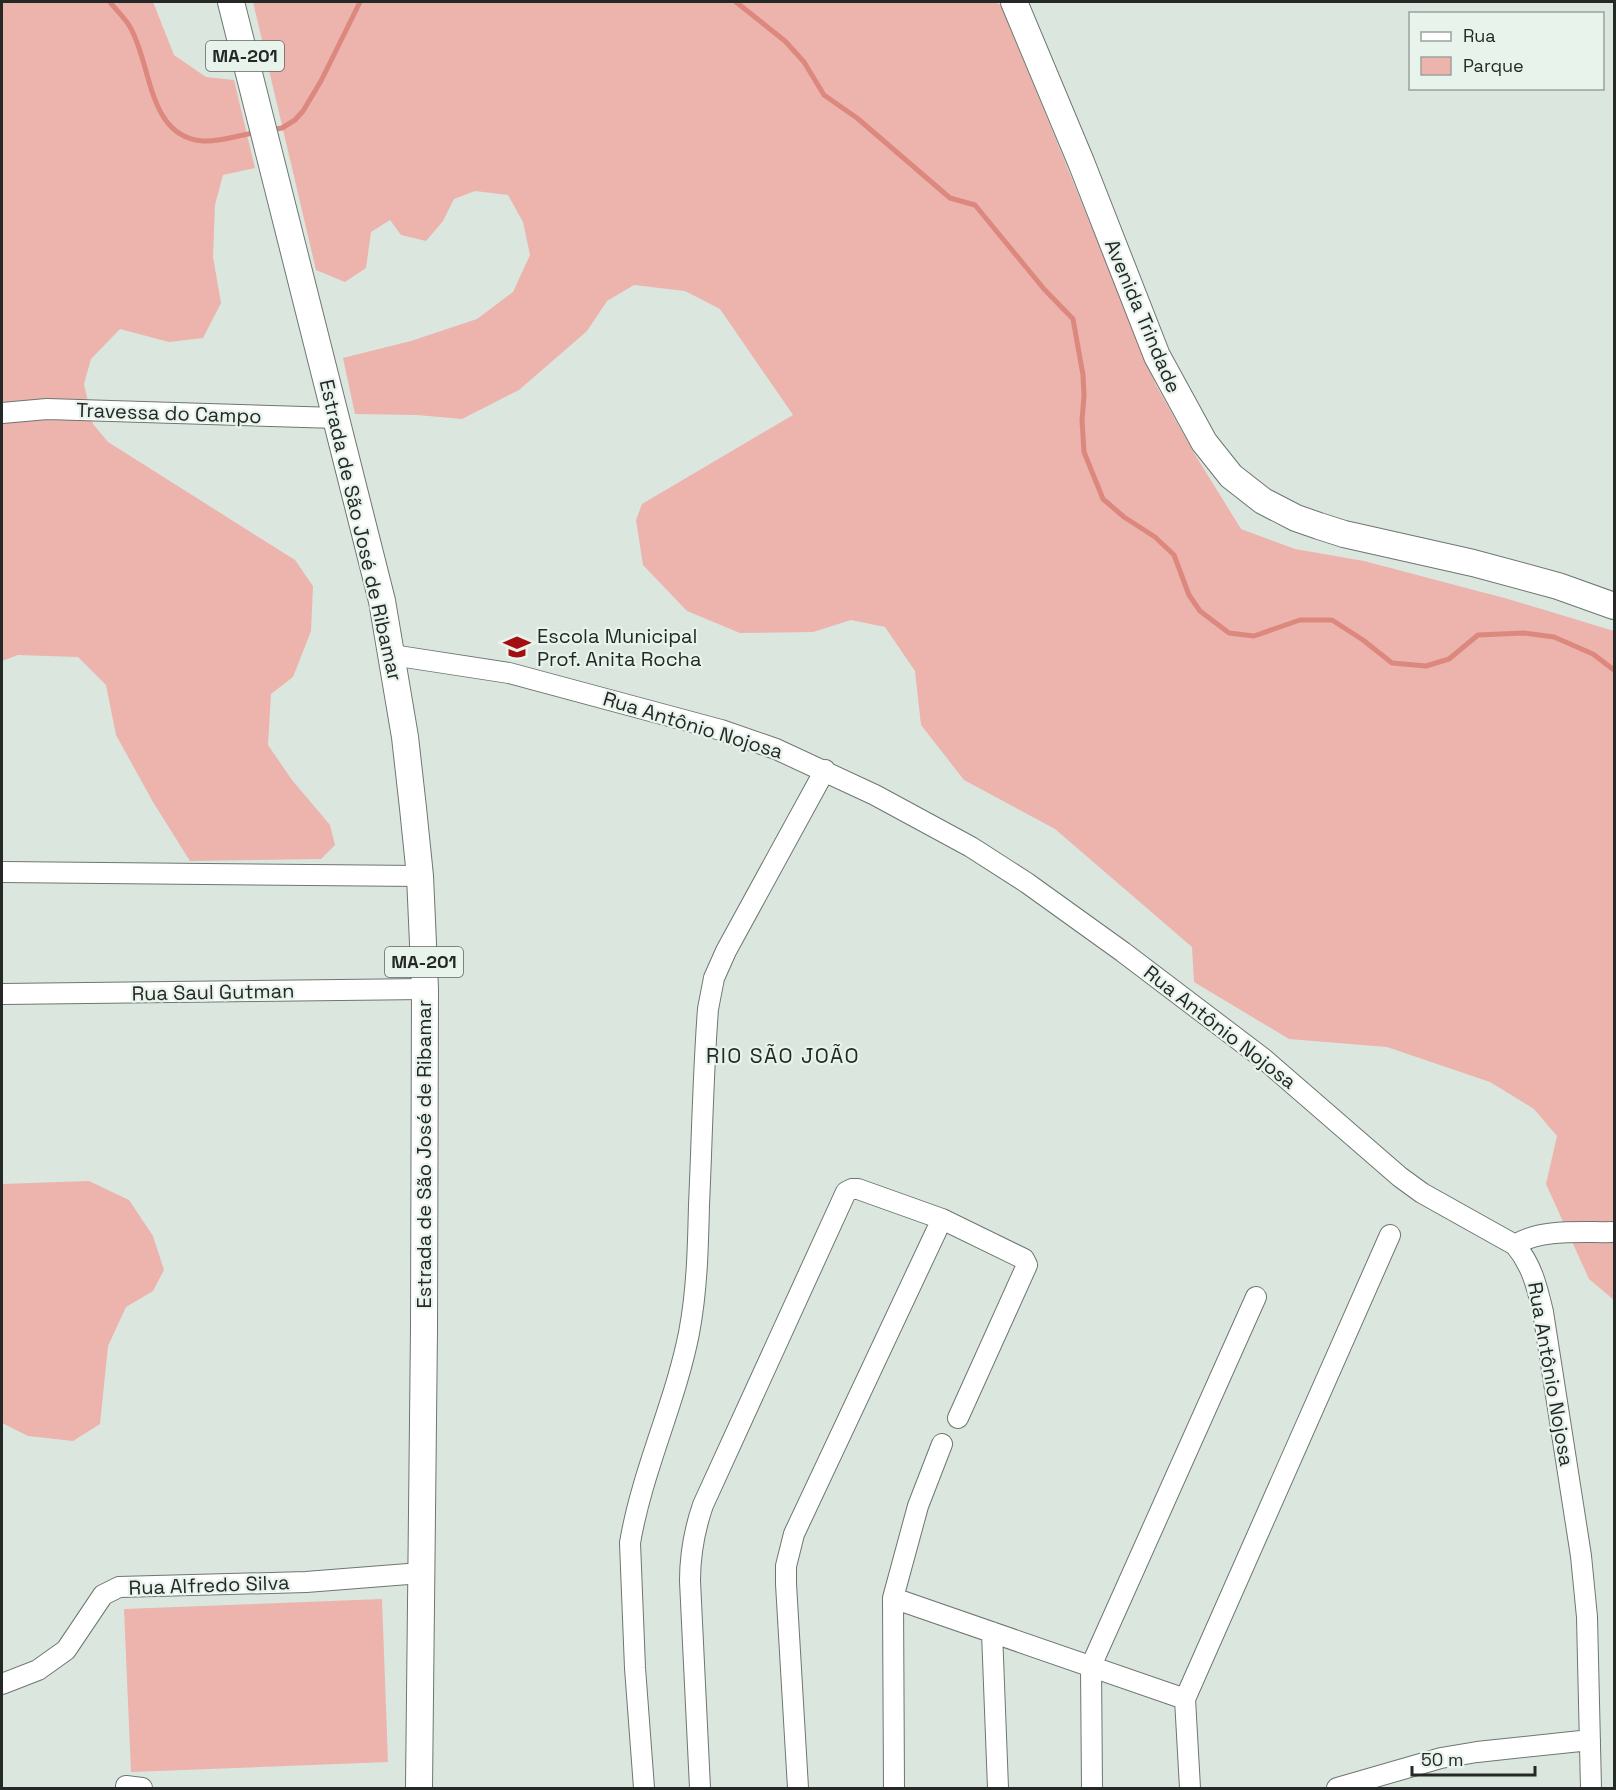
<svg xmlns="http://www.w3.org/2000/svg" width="1616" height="1790" font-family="'Space Grotesk',sans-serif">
  <rect width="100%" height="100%" fill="#dbe6df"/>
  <!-- green -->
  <path fill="#ecb4ac" d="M2,2H153L174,55L206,77L234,80L255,168L223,175L215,205L213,257L221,303L203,338L169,342L120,329L91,359L84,384L93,424L108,442L295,560L313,586L311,631L293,677L271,694L268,745L292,780L330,825L335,845L321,859L190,861L153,802L116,735L106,685L78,657L18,655L2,661Z
    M253,2H995L1001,5L1156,385L1194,453L1241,529L1295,549L1364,561L1508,599L1614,631V1300L1589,1279L1546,1184L1557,1136L1534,1109L1490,1082L1387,1047L1289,1039L1194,982L1192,947L1055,829L964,780L921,725L915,671L885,627L851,620L813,632L740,633L687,611L643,565L636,520L642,504L793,415L720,309L685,291L634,285L607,301L587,331L519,390L462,419L417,415L355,414L343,358L411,341L477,319L513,292L530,255L523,222L508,195L475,191L454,199L443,221L426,241L401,235L390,220L371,232L366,268L345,282L316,270Z
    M89,1181L129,1200L153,1236L164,1270L153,1291L126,1307L108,1346L100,1424L73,1441L28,1436L2,1423V1184Z
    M382,1599L388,1762L131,1772L124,1609Z"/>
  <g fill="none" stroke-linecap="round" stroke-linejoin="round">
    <!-- stream -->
    <path stroke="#dd887e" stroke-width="5" d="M110,2C116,10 125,18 130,27C152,64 147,137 203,141C220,142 240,135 258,132
      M736,2L785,41L804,62L824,95L857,118L950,198L975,205L1044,289L1073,319L1083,375L1084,396L1082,420L1084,452L1103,499L1124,517L1155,537L1174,555L1189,595L1200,611L1229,633L1254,636L1300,620H1332L1363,640L1392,663L1426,666L1449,659L1478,635L1524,633L1554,637L1593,654L1614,670
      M270,130L282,128L295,120L303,111L321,81L360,2"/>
    <defs>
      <path id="minor" d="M2,413L47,409L337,418
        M392,655L509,673L721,730L776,749L875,795L971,847L1027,883L1123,952L1264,1059L1400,1177L1422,1193L1515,1245C1532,1265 1537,1287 1543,1312L1581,1556L1587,1617L1591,1788
        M2,872L420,876
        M2,994L425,989
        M942,1219L1024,1259L1027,1265L958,1418
        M1515,1245C1541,1228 1584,1233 1614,1232
        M893,1598L1185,1699
        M992,1632L998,1788
        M2,1684L38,1670L66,1650L103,1595L119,1587L306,1582L421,1573
        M126,1786L142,1788
        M644,1788L635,1668L630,1543C642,1471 675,1404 689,1333C697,1291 698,1248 699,1205C702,1140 703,1074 708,1009L714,978L726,951L825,770
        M700,1788L690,1581C690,1554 694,1531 703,1505L846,1192L852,1189H858L942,1219L794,1534L786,1566V1584L798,1788
        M894,1788L893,1598L918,1506L942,1444
        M1092,1788L1091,1666L1256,1297
        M1190,1788L1185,1699L1390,1235
        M1337,1788L1441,1758L1477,1752L1590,1740"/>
      <path id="major" d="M231,2L382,601L405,737L413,808L420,876L425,989L424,1329L419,1788
        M1014,2L1081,162L1157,356L1204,442L1231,476L1263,501L1296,518L1319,526L1344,534L1473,563L1558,586L1614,606"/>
    </defs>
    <!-- minor casing -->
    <use href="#minor" stroke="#6d7771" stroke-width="22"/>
    <!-- major casing -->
    <use href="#major" stroke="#6d7771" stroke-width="28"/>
    <!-- minor -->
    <use href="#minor" stroke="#fff" stroke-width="20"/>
    <!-- major -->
    <use href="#major" stroke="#fff" stroke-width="26"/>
  </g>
  <!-- icons -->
  <defs>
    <symbol id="school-bare" viewBox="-9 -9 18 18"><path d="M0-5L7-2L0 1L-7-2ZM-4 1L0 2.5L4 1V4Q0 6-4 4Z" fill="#a40d11" stroke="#e8f3ec" stroke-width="2.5" paint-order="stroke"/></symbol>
  </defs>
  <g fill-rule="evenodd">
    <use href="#school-bare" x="498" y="628" width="38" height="38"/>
  </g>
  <g text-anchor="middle" stroke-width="4.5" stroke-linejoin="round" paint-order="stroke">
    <!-- shield labels -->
    <g fill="#e8f3ec" stroke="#5f6561" stroke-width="1.5">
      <rect x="206" y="41" width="78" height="30" rx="4.5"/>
      <rect x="385" y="947" width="78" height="30" rx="4.5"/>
    </g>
    <g font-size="18" font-weight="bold" fill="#242826">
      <text x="245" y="62">MA-201</text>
      <text x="424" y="968">MA-201</text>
    </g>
    <!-- street labels -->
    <g font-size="20" fill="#242826" stroke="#e8f3ec">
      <text transform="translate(1143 316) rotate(67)" y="7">Avenida Trindade</text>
      <text transform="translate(169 413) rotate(2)" y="7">Travessa do Campo</text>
      <text transform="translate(361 530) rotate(77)" y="7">Estrada de São José de Ribamar</text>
      <text transform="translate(693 725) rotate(17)" y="7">Rua Antônio Nojosa</text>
      <text transform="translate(213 992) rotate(-1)" y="7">Rua Saul Gutman</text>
      <text transform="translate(1220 1027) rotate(38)" y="7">Rua Antônio Nojosa</text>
      <text transform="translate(424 1154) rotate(-90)" y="7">Estrada de São José de Ribamar</text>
      <text transform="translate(1551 1374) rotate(80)" y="7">Rua Antônio Nojosa</text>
      <text transform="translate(209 1585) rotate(-2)" y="7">Rua Alfredo Silva</text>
    </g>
    <!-- poi labels -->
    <g font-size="20" fill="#242826" stroke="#e8f3ec" text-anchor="start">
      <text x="537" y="643">Escola Municipal<tspan x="537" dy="23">Prof. Anita Rocha</tspan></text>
    </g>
    <!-- neighbourhood labels -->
    <g font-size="21" letter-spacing="1.5" fill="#242826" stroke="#e8f3ec">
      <text x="783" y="1063">RIO SÃO JOÃO</text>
    </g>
  </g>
  <!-- border -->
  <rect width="1616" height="1790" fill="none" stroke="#242826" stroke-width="6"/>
  <!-- legend -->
  <rect x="1409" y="12" width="195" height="78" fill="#e8f3ec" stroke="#9aa29d" stroke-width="1.5"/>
  <rect x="1421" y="32" width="30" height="9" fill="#ffffff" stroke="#9aa29d" stroke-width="1.5"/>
  <text x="1463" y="42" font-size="18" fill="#242826">Rua</text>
  <rect x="1421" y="57" width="30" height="18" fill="#ecb4ac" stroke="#9aa29d" stroke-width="1.5"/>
  <text x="1463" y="72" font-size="18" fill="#242826">Parque</text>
  <!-- scale -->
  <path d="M1412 1766v9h123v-9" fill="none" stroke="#242826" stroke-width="3"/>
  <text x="1421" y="1766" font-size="18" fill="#242826" stroke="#e8f3ec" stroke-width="4.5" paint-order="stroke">50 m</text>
</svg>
